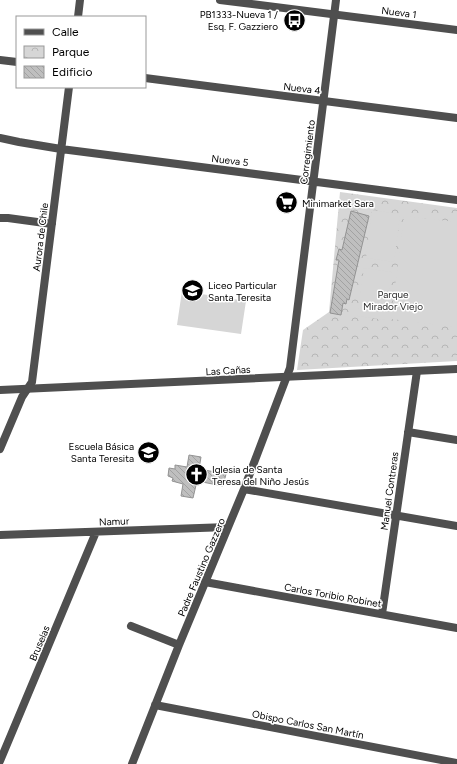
<svg xmlns="http://www.w3.org/2000/svg" width="457" height="764" font-family="Figtree,sans-serif">
  <defs>
    <pattern id="park-crowns" width="20" height="18" patternUnits="userSpaceOnUse"><rect width="20" height="18" fill="#d6d6d6"/><path d="M2 6a3 3 0 1 1 6 0M12 15a3 3 0 1 1 6 0" fill="none" stroke="#b6b6b6"/></pattern>
    <pattern id="building-back-hatch" width="6" height="6" patternUnits="userSpaceOnUse"><rect width="6" height="6" fill="#bfbfbf"/><path d="M-1 5l2 2M0 0l6 6M5-1l2 2" fill="none" stroke="#a2a2a2"/></pattern>
  </defs>
  <rect width="100%" height="100%" fill="#fff"/>
  <!-- park -->
  <path fill="url(#park-crowns)" d="M340,192L457,208V361L297,370L303,330L329,312Z"/>
  <!-- pitch -->
  <path fill="#d6d6d6" d="M372,210L400,214L394,262L366,258Z
    M404,216L457,222V327L391,319Z
    M364,268L392,272L385,320L357,316Z
    M182,291L246,301L241,334L177,325Z"/>
  <!-- building -->
  <path fill="url(#building-back-hatch)" stroke="#939393" d="M281,193L293,195L296,200L294,210L279,207Z
    M351,211L369,216L349,300L347,299L346,304L343,303L341,315L330,313L339,260H336L339,249L342,250Z
    M189,455L201,457L199,469L226,474L223,486L197,481L193,498L181,496L183,484L172,481L173,478L168,476L169,468L175,469V465L187,467Z"/>
  <g fill="none" stroke-linecap="round" stroke-linejoin="round">
    <!-- minor -->
    <path stroke="#4f4f4f" stroke-width="8" d="M78,17L80,0
      M0,60L17,62
      M145,78L457,118
      M0,138L19,142L61,149L457,200
      M0,218H8L52,224
      M408,432L457,440
      M0,449L22,397L32,382L69,87
      M244,489L457,526
      M0,535L228,527
      M205,582L457,628
      M382,614L417,371
      M131,626L179,645
      M155,705L457,763
      M0,761L96,532
      M132,764L179,645L244,489L290,368L336,0"/>
    <!-- tertiary -->
    <path stroke="#4f4f4f" stroke-width="8" d="M220,0L457,30
      M0,390L457,369"/>
  </g>
  <!-- icons -->
  <defs>
    <symbol id="bus-disc" viewBox="-11 -11 22 22"><circle r="9.5" fill="#000" stroke="#fff"/><path d="M-5-6H5V4H4V6H2V4H-2V6H-4V4H-5ZM-3.5-4V0h7V-4ZM-3.5 1.2v1.5H-2V1.2ZM2 1.2v1.5H3.5V1.2Z" fill="#fff"/></symbol>
    <symbol id="supermarket-disc" viewBox="-11 -11 22 22"><circle r="9.5" fill="#000" stroke="#fff"/><path d="M-6-5.5h2.5l.6 2H6L4.5 2H-2.5L-4.4-4H-6ZM-1.5 3.2a1.3 1.3 0 1 0 .1 0ZM3 3.2a1.3 1.3 0 1 0 .1 0Z" fill="#fff"/></symbol>
    <symbol id="school-disc" viewBox="-11 -11 22 22"><circle r="9.5" fill="#000" stroke="#fff"/><path d="M0-5L7-2L0 1L-7-2ZM-4 1L0 2.5L4 1V4Q0 6-4 4Z" fill="#fff"/></symbol>
    <symbol id="church-disc" viewBox="-11 -11 22 22"><circle r="9.5" fill="#000" stroke="#fff"/><path d="M-1.2-6h2.4v3.5h3.3v2.4h-3.3V6h-2.4V-.1h-3.3v-2.4h3.3Z" fill="#fff"/></symbol>
  </defs>
  <g fill-rule="evenodd">
    <use href="#bus-disc" x="282" y="8" width="25" height="25"/>
    <use href="#supermarket-disc" x="274" y="190" width="25" height="25"/>
    <use href="#school-disc" x="180" y="278" width="25" height="25"/>
    <use href="#school-disc" x="136" y="440" width="25" height="25"/>
    <use href="#church-disc" x="184" y="462" width="25" height="25"/>
  </g>
  <g text-anchor="middle" stroke-width="3" stroke-linejoin="round" paint-order="stroke">
    <!-- street labels -->
    <g font-size="10" fill="#000" stroke="#fff">
      <text transform="translate(399 12) rotate(7)" y="4">Nueva 1</text>
      <text transform="translate(302 88) rotate(7)" y="4">Nueva 4</text>
      <text transform="translate(307 152) rotate(-83)" y="4">Corregimiento</text>
      <text transform="translate(230 160) rotate(7)" y="4">Nueva 5</text>
      <text transform="translate(40 237) rotate(-83)" y="4">Aurora de Chile</text>
      <text transform="translate(228 370) rotate(-3)" y="4">Las Cañas</text>
      <text transform="translate(389 491) rotate(-82)" y="4">Manuel Contreras</text>
      <text transform="translate(114 521) rotate(-2)" y="4">Namur</text>
      <text transform="translate(201 567) rotate(-67)" y="4">Padre Faustino Gazzero</text>
      <text transform="translate(333 595) rotate(10)" y="4">Carlos Toribio Robinet</text>
      <text transform="translate(39 643) rotate(-67)" y="4">Bruselas</text>
      <text transform="translate(308 724) rotate(11)" y="4">Obispo Carlos San Martín</text>
    </g>
    <!-- poi labels -->
    <g font-size="10" fill="#000" stroke="#fff" text-anchor="start">
      <text x="278" y="18" text-anchor="end">PB1333-Nueva 1 /<tspan x="278" dy="12">Esq. F. Gazziero</tspan></text>
      <text x="302" y="207">Minimarket Sara</text>
      <text x="208" y="289">Liceo Particular<tspan x="208" dy="12">Santa Teresita</tspan></text>
      <text x="134" y="450" text-anchor="end">Escuela Básica<tspan x="134" dy="12">Santa Teresita</tspan></text>
      <text x="212" y="473">Iglesia de Santa<tspan x="212" dy="12">Teresa del Niño Jesús</tspan></text>
    </g>
    <!-- park labels -->
    <g font-size="10" fill="#2d2d2d" stroke="#fff">
      <text x="393" y="298">Parque<tspan x="393" dy="12">Mirador Viejo</tspan></text>
    </g>
  </g>
  <!-- legend -->
  <rect x="16" y="16" width="130" height="72" fill="#ffffff" stroke="#999999"/>
  <rect x="24" y="29" width="20" height="6" fill="#4f4f4f" stroke="#999999"/>
  <text x="52" y="36" font-size="12" fill="#000000">Calle</text>
  <rect x="24" y="46" width="20" height="12" fill="url(#park-crowns)" stroke="#999999"/>
  <text x="52" y="56" font-size="12" fill="#000000">Parque</text>
  <rect x="24" y="66" width="20" height="12" fill="url(#building-back-hatch)" stroke="#999999"/>
  <text x="52" y="76" font-size="12" fill="#000000">Edificio</text>
</svg>
